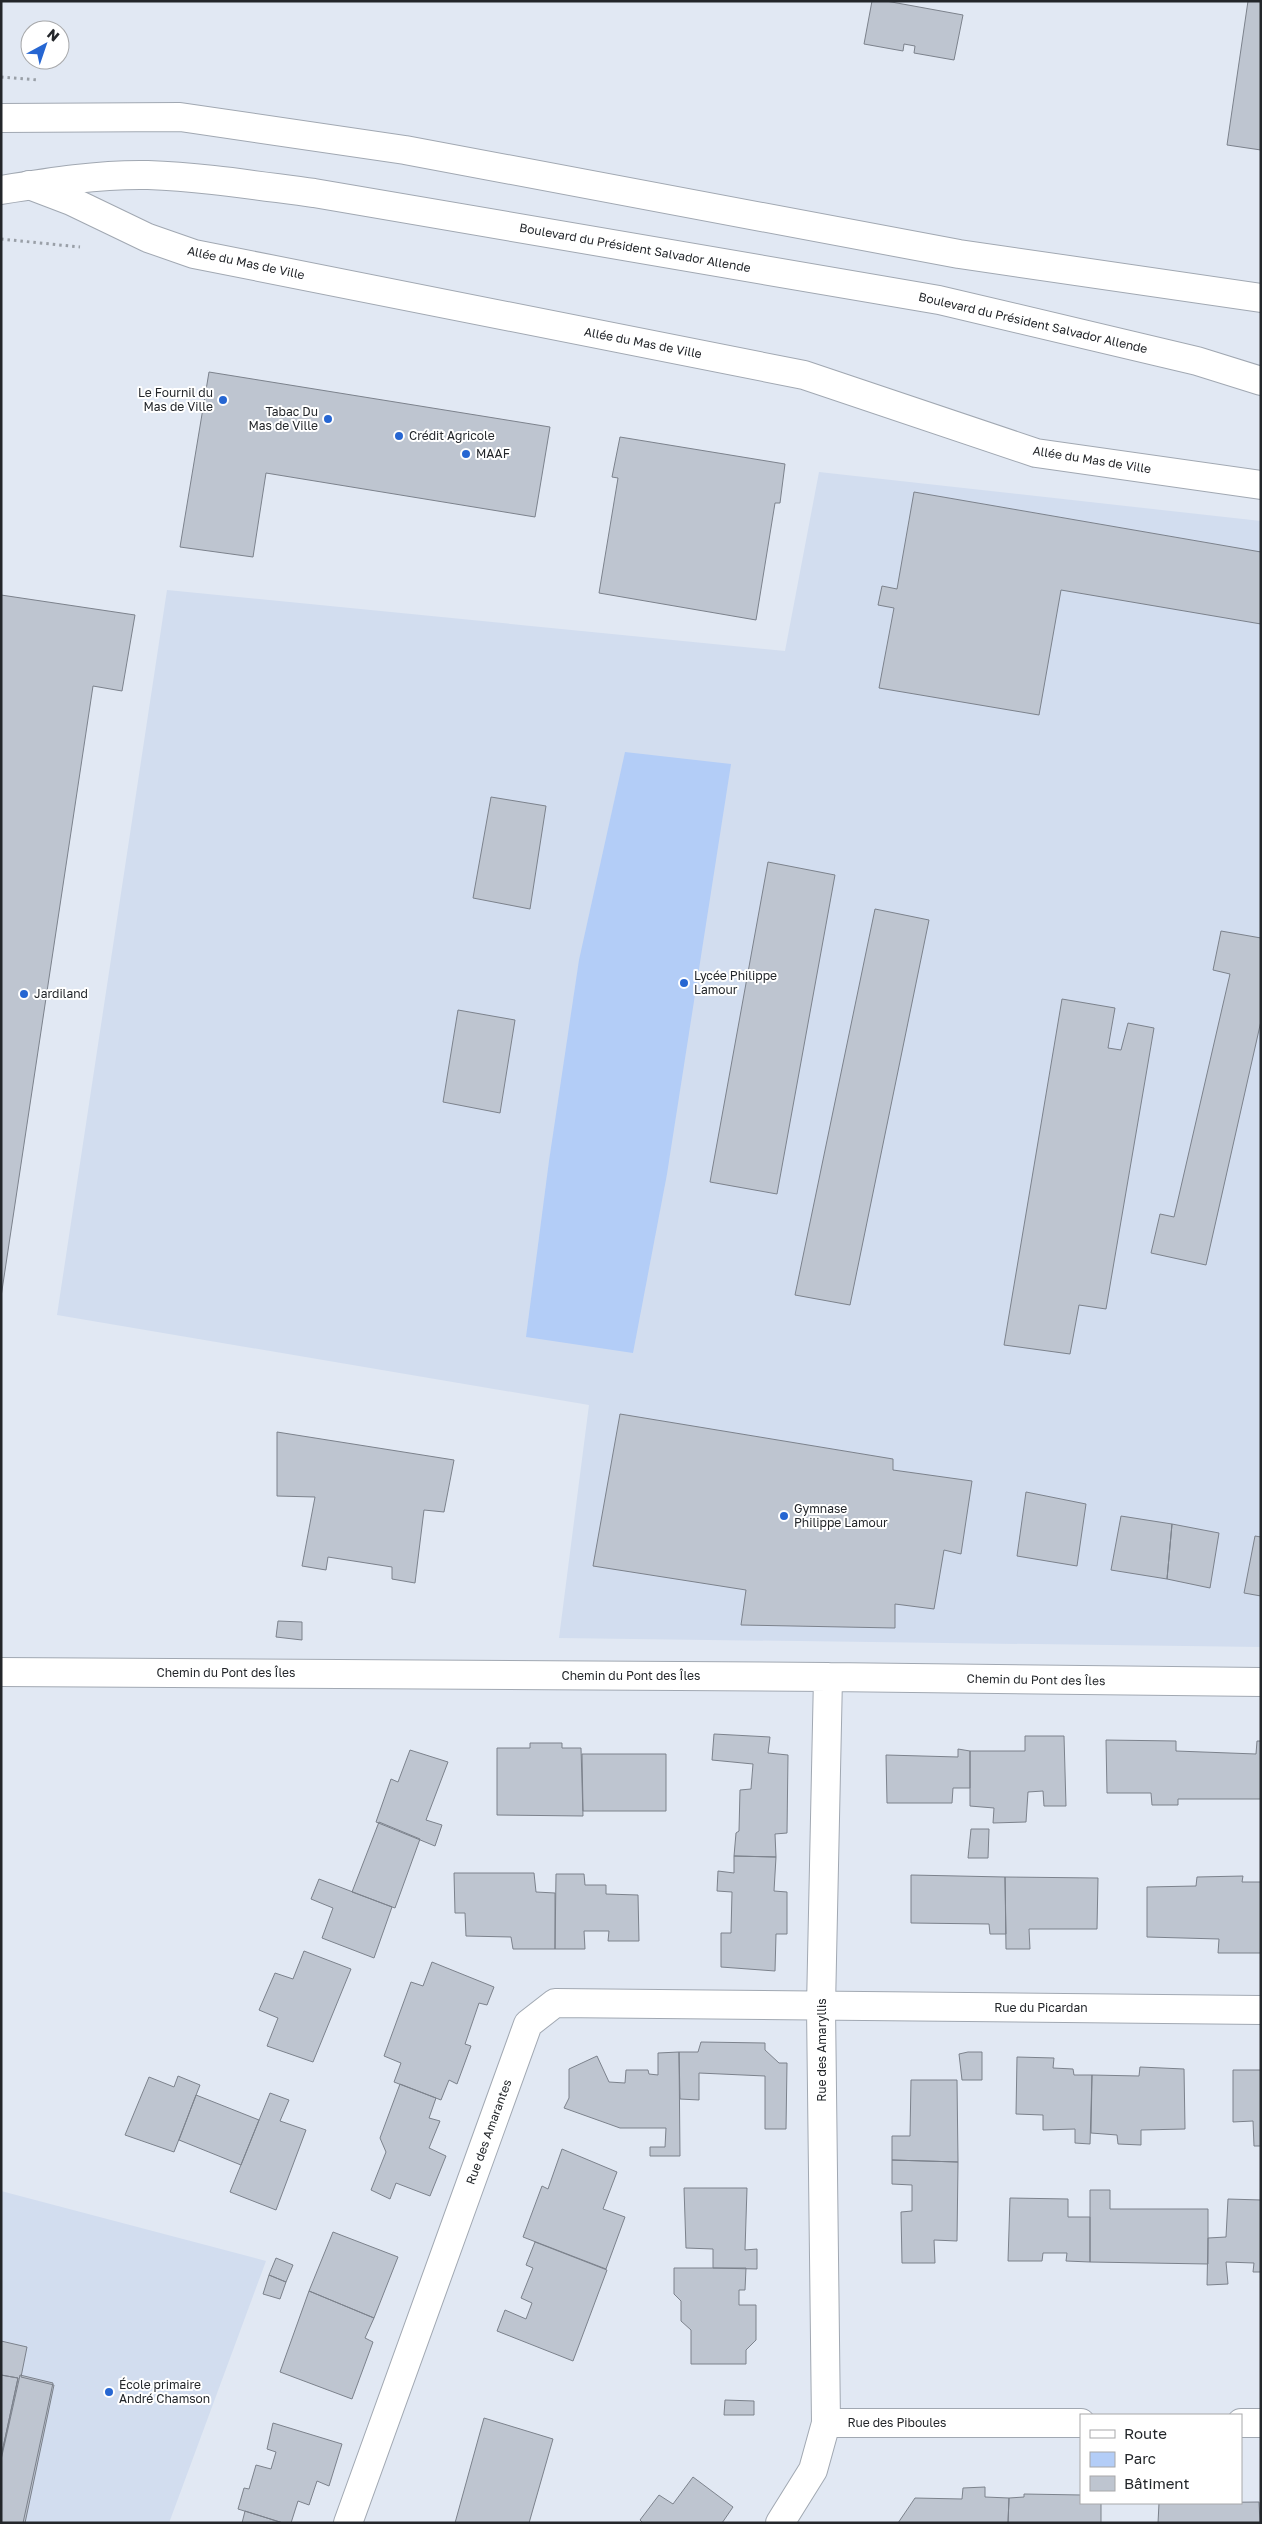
<svg xmlns="http://www.w3.org/2000/svg" width="1262" height="2524" font-family="'Golos Text',sans-serif">
  <rect width="100%" height="100%" fill="#e1e8f3"/>
  <!-- built -->
  <path fill="#d2ddef" d="M819,472L1261,521V1647L559,1638L589,1405L57,1315L167,590L785,651Z
    M1,2191L266,2261L169,2523H1Z"/>
  <!-- green -->
  <path fill="#b3cdf7" d="M625,752L731,764L667,1174L633,1353L526,1337L549,1161L579,960Z"/>
  <!-- building -->
  <path fill="#bec5d0" stroke="#7c828c" d="M872,1H886L963,15L954,60L914,53L915,46L904,44L903,51L864,44Z
    M1248,1H1261V150L1227,145Z
    M209,372L550,427L535,517L266,473L253,557L180,547Z
    M620,437L785,464L780,503H775L756,620L599,593L618,478L612,477Z
    M914,492L1261,552V624L1061,590L1039,715L879,688L894,608L878,605L882,586L897,589Z
    M1,595L135,615L122,691L93,686L1,1297Z
    M491,797L546,806L530,909L473,898Z
    M768,862L835,875L777,1194L710,1182Z
    M875,909L929,920L850,1305L795,1295Z
    M1221,931L1261,938V1021L1206,1265L1151,1253L1160,1214L1174,1217L1230,974L1213,970Z
    M1062,999L1115,1008L1108,1048L1121,1050L1128,1023L1154,1028L1106,1309L1079,1305L1070,1354L1004,1345Z
    M458,1010L515,1020L500,1113L443,1102Z
    M620,1414L893,1459V1470L972,1481L961,1554L944,1550L934,1609L895,1604V1628L741,1625L746,1590L593,1566Z
    M277,1432L454,1460L444,1512L424,1510L415,1583L392,1579V1567L328,1557L326,1570L302,1566L315,1497L277,1496Z
    M1026,1492L1086,1504L1077,1566L1017,1556Z
    M1121,1516L1172,1524L1167,1579L1111,1570Z
    M1172,1524L1219,1533L1210,1588L1167,1579Z
    M1255,1536L1261,1537V1596L1244,1593Z
    M278,1621L302,1622V1640L276,1637Z
    M714,1734L770,1737L768,1753L788,1755L787,1833L775,1834L776,1857L734,1856L736,1833L739,1831L740,1790L751,1789L753,1764L712,1760Z
    M1025,1736H1064L1066,1806H1044L1043,1791L1028,1792L1026,1822L993,1823L994,1808L970,1806V1751H1025Z
    M1106,1740L1176,1741V1751L1256,1754L1257,1741H1261V1799H1178V1805H1152L1151,1793H1107Z
    M530,1743H562V1748H581L583,1816L497,1815V1748H530Z
    M958,1749L970,1751V1788H953L952,1803H887L886,1755L958,1757Z
    M410,1750L448,1762L426,1820L442,1825L435,1846L376,1822L391,1779L398,1782Z
    M582,1754H666V1811H583Z
    M379,1822L420,1839L395,1908L352,1892Z
    M971,1829H989L988,1858H968Z
    M734,1856L776,1857L774,1891L787,1892V1934H776L775,1971L721,1967V1933H731L732,1892L717,1891L718,1871L734,1873Z
    M454,1873H534L536,1892L555,1893V1949H513L511,1937L466,1936L465,1913H455Z
    M556,1874H584L585,1885H606V1894L638,1895L639,1941H608L609,1931H584L585,1949H555Z
    M911,1875L1005,1877L1006,1934H990L989,1924L911,1923Z
    M1243,1876L1242,1882H1261V1953H1218L1219,1939L1147,1937V1887L1196,1886L1197,1877Z
    M1005,1877L1098,1878L1097,1929H1029L1030,1949H1006Z
    M319,1879L392,1907L374,1958L322,1938L333,1908L311,1899Z
    M304,1951L351,1969L313,2062L267,2046L278,2018L259,2010L275,1973L293,1979Z
    M432,1962L494,1987L487,2005L479,2003L465,2044L471,2046L457,2084L449,2080L441,2100L394,2082L401,2063L384,2056L411,1982L423,1986Z
    M701,2042L765,2043V2050L779,2063H787L786,2129H765V2076L699,2073V2100L680,2099L679,2052H698Z
    M679,2052L680,2156H650V2147H665L666,2128H620L564,2108L569,2098V2069L597,2056L609,2082L625,2083L626,2070H648L649,2074L658,2075V2053Z
    M968,2052H982V2080H962L959,2054Z
    M1017,2057L1054,2058L1053,2068L1073,2069L1074,2075H1092L1090,2144L1075,2143V2129L1043,2130V2115L1016,2114Z
    M1140,2067L1184,2069L1185,2129L1141,2130V2145L1118,2144L1117,2135L1091,2133L1092,2075L1139,2076Z
    M1233,2070H1261V2146H1254L1253,2121L1233,2122Z
    M178,2076L200,2085L174,2152L125,2135L149,2077L174,2087Z
    M911,2080H957L958,2162L892,2160V2136H910Z
    M400,2084L436,2098L429,2118L440,2121L429,2148L446,2156L430,2196L396,2183L390,2199L371,2190L386,2152L380,2138Z
    M270,2093L289,2100L280,2121L306,2130L276,2210L230,2192Z
    M196,2095L259,2120L241,2165L179,2140Z
    M562,2149L617,2172L603,2209L625,2217L606,2269L523,2237L542,2186L548,2189Z
    M892,2160L958,2162L957,2241L934,2240L935,2263H902L901,2212L912,2211V2185L892,2184Z
    M684,2188H747L745,2250L757,2249V2269L713,2268V2249L686,2248Z
    M1090,2190H1110V2209H1208V2264L1090,2262Z
    M1010,2198L1068,2199V2217H1090V2262L1066,2261L1067,2253H1043L1042,2261H1008Z
    M1228,2199L1261,2200V2272H1253L1254,2263L1226,2262L1228,2284L1207,2285L1208,2238L1226,2237Z
    M333,2232L398,2257L374,2318L309,2291Z
    M535,2242L607,2270L573,2361L497,2331L505,2310L526,2319L532,2303L521,2298L533,2268L526,2265Z
    M276,2258L293,2265L286,2282L269,2275Z
    M674,2268H746L745,2290H739V2305H756V2340L746,2350V2364H691V2330L681,2321V2301L674,2294Z
    M269,2275L286,2282L280,2299L263,2294Z
    M309,2291L374,2318L365,2338L373,2342L352,2399L280,2372Z
    M1,2341L27,2347L21,2377L54,2385L25,2523H1V2457L18,2378L1,2375Z
    M1,2375L18,2378L1,2457Z
    M20,2375L53,2383L23,2523H1V2460Z
    M725,2400L754,2401V2415H724Z
    M484,2418L553,2439L529,2523H455Z
    M273,2423L342,2444L329,2486L317,2481L309,2505L298,2501L291,2523H283L238,2509L244,2488L249,2489L256,2465L271,2469L276,2452L267,2449Z
    M693,2477L733,2507L722,2523H643L640,2520L659,2495L673,2504Z
    M985,2487V2497L1009,2498L1008,2523H898L915,2498L962,2499L963,2488Z
    M1024,2494L1081,2495V2503H1101V2523H1008L1009,2498L1024,2497Z
    M1259,2502L1260,2523H1158L1159,2503Z
    M245,2511L283,2523H242Z"/>
  <g fill="none" stroke-linecap="round" stroke-linejoin="round">
    <defs>
      <path id="minor" d="M29,185L71,201L148,238L194,254L804,375L1036,453L1261,485
        M1,1672L828,1677L1261,1682
        M826,2423L821,2007L828,1677
        M1241,2423H1261
        M348,2523L528,2024L555,2003L1261,2010
        M780,2523L813,2470L826,2423H1081"/>
      <path id="major" d="M1,118L180,117L405,150L959,254L1261,298
        M1,190C50,182 99,174 148,175C204,177 259,186 314,193L939,300L1197,361L1261,381"/>
    </defs>
    <!-- minor casing -->
    <use href="#minor" stroke="#a1a8b2" stroke-width="30"/>
    <!-- major casing -->
    <use href="#major" stroke="#a1a8b2" stroke-width="30"/>
    <!-- path -->
    <path stroke="#999fa7" stroke-width="3" stroke-dasharray="2.5 4" stroke-linecap="butt" d="M1,77L38,80
      M1,239L80,247"/>
    <!-- minor -->
    <use href="#minor" stroke="#fff" stroke-width="28"/>
    <!-- major -->
    <use href="#major" stroke="#fff" stroke-width="28"/>
  </g>
  <!-- markers -->
  <g fill="#2666d2" stroke="#fff" stroke-width="2">
    <circle cx="223" cy="400" r="5"/>
    <circle cx="328" cy="419" r="5"/>
    <circle cx="399" cy="436" r="5"/>
    <circle cx="466" cy="454" r="5"/>
    <circle cx="684" cy="983" r="5"/>
    <circle cx="24" cy="994" r="5"/>
    <circle cx="784" cy="1516" r="5"/>
    <circle cx="109" cy="2392" r="5"/>
  </g>
  <g text-anchor="middle" stroke-width="4" stroke-linejoin="round" paint-order="stroke">
    <!-- street labels -->
    <g font-size="12" fill="#23262a" stroke="#fff">
      <text transform="translate(635 248) rotate(10)" y="4">Boulevard du Président Salvador Allende</text>
      <text transform="translate(246 263) rotate(12)" y="4">Allée du Mas de Ville</text>
      <text transform="translate(1033 323) rotate(13)" y="4">Boulevard du Président Salvador Allende</text>
      <text transform="translate(643 343) rotate(11)" y="4">Allée du Mas de Ville</text>
      <text transform="translate(1092 460) rotate(9)" y="4">Allée du Mas de Ville</text>
      <text x="226" y="1677">Chemin du Pont des Îles</text>
      <text x="631" y="1680">Chemin du Pont des Îles</text>
      <text transform="translate(1036 1680) rotate(1)" y="4">Chemin du Pont des Îles</text>
      <text x="1041" y="2012">Rue du Picardan</text>
      <text transform="translate(822 2050) rotate(-90)" y="4">Rue des Amaryllis</text>
      <text transform="translate(489 2132) rotate(-70)" y="4">Rue des Amarantes</text>
      <text x="897" y="2427">Rue des Piboules</text>
    </g>
    <!-- poi labels -->
    <g font-size="12" fill="#23262a" stroke="#fff" text-anchor="start">
      <text x="213" y="397" text-anchor="end">Le Fournil du<tspan x="213" dy="14">Mas de Ville</tspan></text>
      <text x="318" y="416" text-anchor="end">Tabac Du<tspan x="318" dy="14">Mas de Ville</tspan></text>
      <text x="409" y="440">Crédit Agricole</text>
      <text x="476" y="458">MAAF</text>
      <text x="694" y="980">Lycée Philippe<tspan x="694" dy="14">Lamour</tspan></text>
      <text x="34" y="998">Jardiland</text>
      <text x="794" y="1513">Gymnase<tspan x="794" dy="14">Philippe Lamour</tspan></text>
      <text x="119" y="2389">École primaire<tspan x="119" dy="14">André Chamson</tspan></text>
    </g>
  </g>
  <!-- border -->
  <rect width="1262" height="2524" fill="none" stroke="#23262a" stroke-width="5"/>
  <!-- legend -->
  <rect x="1080" y="2414" width="162" height="90" fill="#ffffff" stroke="#a7a8aa"/>
  <rect x="1090" y="2430" width="25" height="8" fill="#ffffff" stroke="#a7a8aa"/>
  <text x="1124" y="2439" font-size="15" fill="#23262a">Route</text>
  <rect x="1090" y="2452" width="25" height="15" fill="#b3cdf7" stroke="#a7a8aa"/>
  <text x="1124" y="2464" font-size="15" fill="#23262a">Parc</text>
  <rect x="1090" y="2476" width="25" height="15" fill="#bec5d0" stroke="#a7a8aa"/>
  <text x="1124" y="2489" font-size="15" fill="#23262a">Bâtiment</text>
  <!-- north arrow -->
  <g transform="translate(45 45) rotate(40)"><circle r="24" fill="#ffffff" stroke="#a7a8aa"/>
  <path d="M0-4L9 19L0 12L-9 19Z" fill="#2666d2"/>
  <text y="-8" font-size="14" font-weight="bold" text-anchor="middle" fill="#23262a">N</text>
  </g>
</svg>
